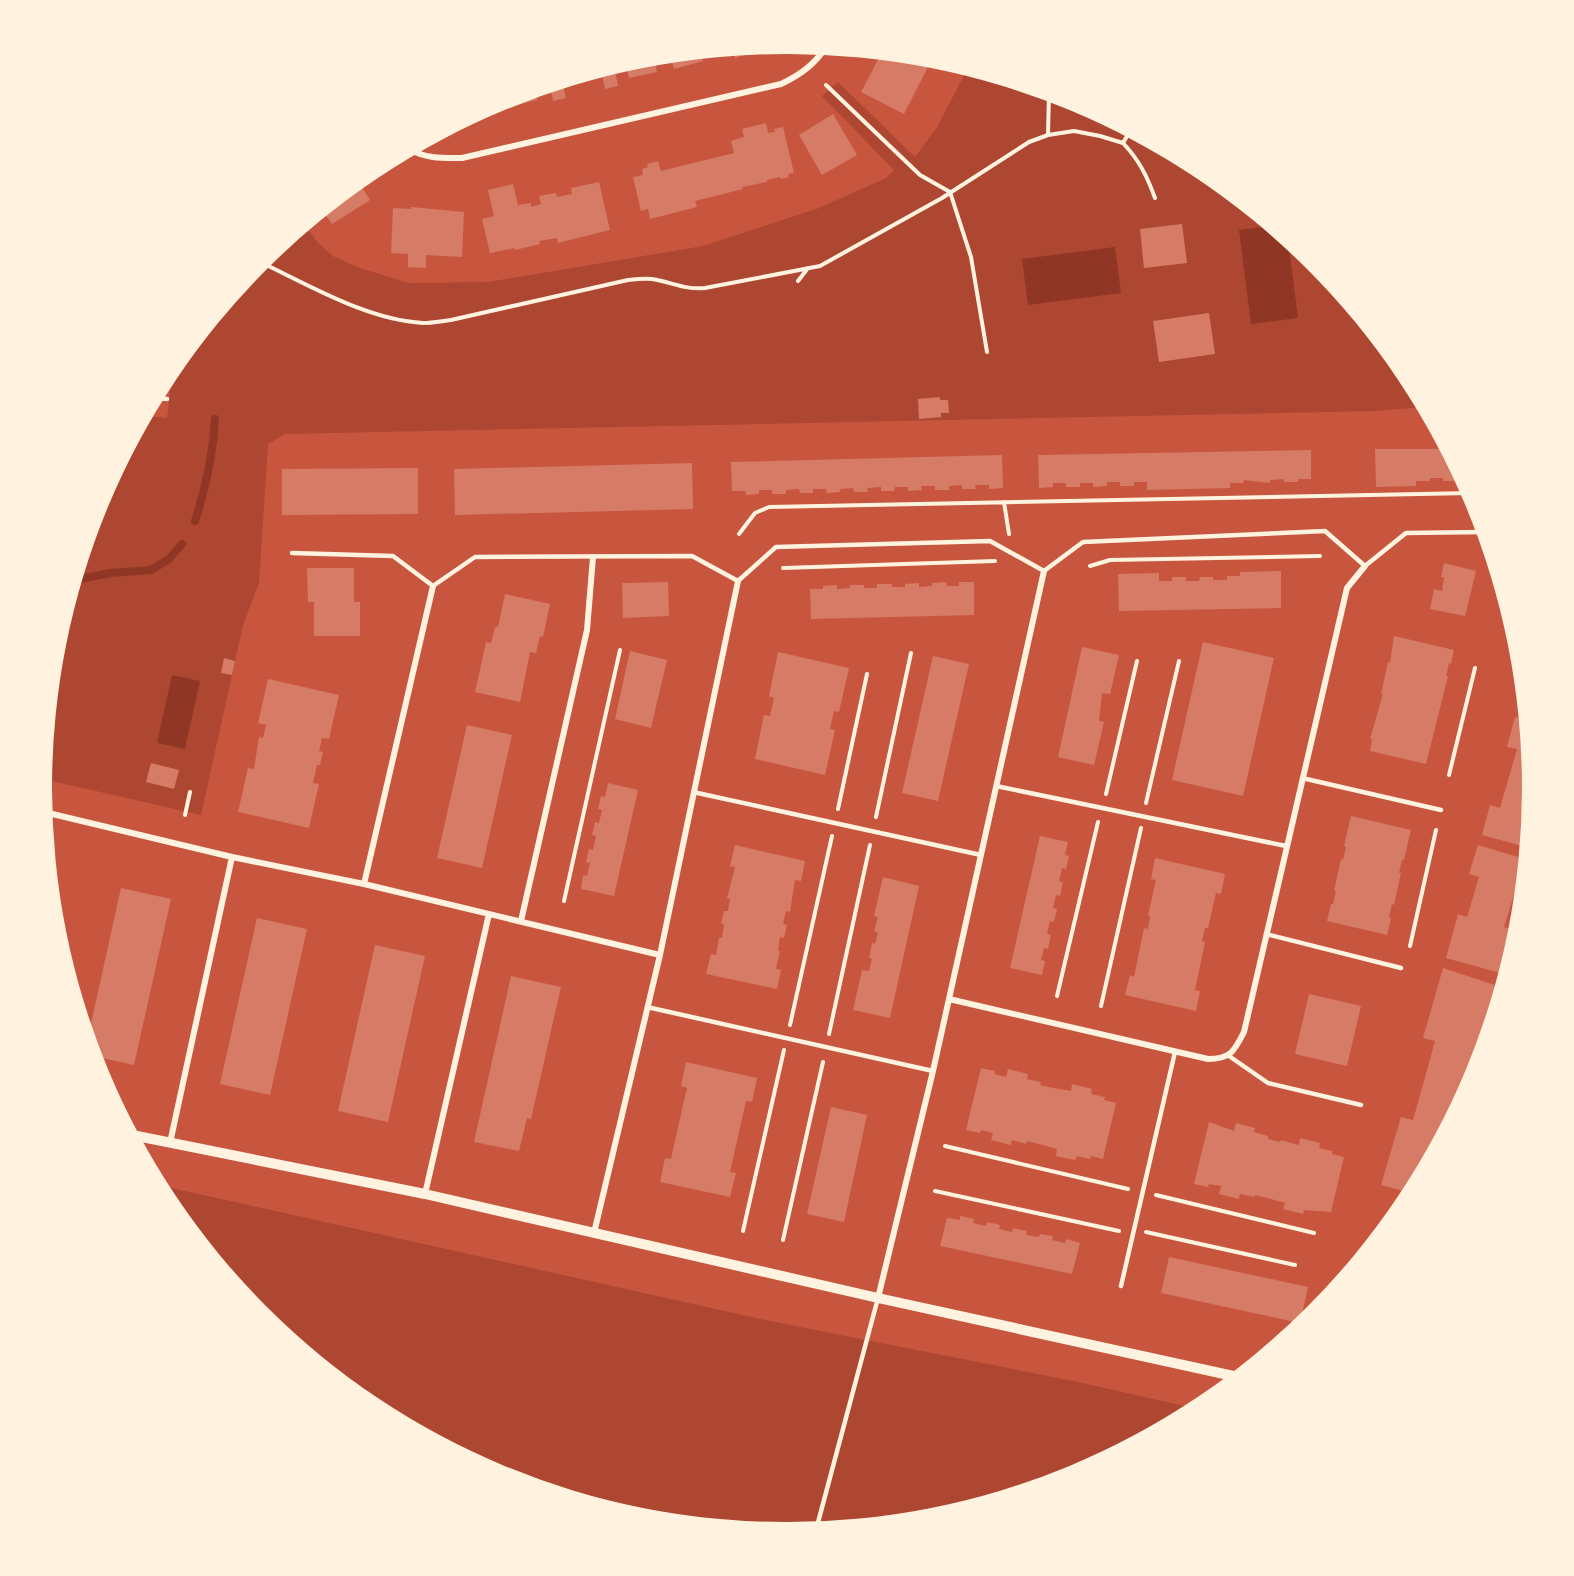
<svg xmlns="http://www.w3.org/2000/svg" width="1574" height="1576" font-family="Lato,sans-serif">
  <rect width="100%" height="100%" fill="#c8553d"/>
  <!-- green -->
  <path fill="#ae4732" d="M968,68L1072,100L1201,169L1314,261L1407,374L1424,407L1375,411L285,434L268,444L259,583L243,625L201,815L43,779L56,642L91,530L99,523L103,495L145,416L167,418L173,367L260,261L305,225L318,243L333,256L357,267L408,283L488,282L703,246L819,208L886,178L894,170L822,96L838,82L915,157L937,127Z
    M158,1185L770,1321L1073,1381L1198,1409L1072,1476L932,1519L787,1533L641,1519L502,1476L373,1407L260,1315L167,1202Z"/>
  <!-- water -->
  <path fill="#8f3625" d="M1271,226L1288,240L1298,318L1251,324L1239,230Z
    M1115,247L1121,293L1028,305L1022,259Z
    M172,675L200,681L185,749L157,743Z"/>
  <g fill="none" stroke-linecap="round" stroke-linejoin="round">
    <!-- stream -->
    <path stroke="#8f3625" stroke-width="8" d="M195,521C206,487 213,455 215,419
      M75,580L110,573L151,570L169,559L182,544"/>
  </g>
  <!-- building -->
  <path fill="#d67c66" d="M775,44L735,58L733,48Z
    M701,51L703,61L674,69L670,54Z
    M882,52L933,57L904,114L861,92Z
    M654,56L657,72L629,78L625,62Z
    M614,66L618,86L605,89L601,70Z
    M562,82L566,98L553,101L550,85Z
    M534,90L537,100L508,107L506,98Z
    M833,114L857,155L822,175L799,135Z
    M766,123L768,133L775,132L774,129L783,127L794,173L788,174L789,177L781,179L780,177L767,180V182L742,187L743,189L695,201L697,207L650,219L648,209L641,211L633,177L643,175L642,169L648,167L647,164L658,161L661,171L734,153L731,141L744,137L742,129Z
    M358,181L370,200L332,224L322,210Z
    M599,182L610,230L558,243L557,238L539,241L540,244L515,250V248L490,253L482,219L494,216L488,190L513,184L518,205L531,203V207L541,204L539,196L556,193L557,197L572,194L571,188Z
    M411,207L464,212L462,257L426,255V268L408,267V254L391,253L393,208L411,209Z
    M1182,224L1187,263L1144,268L1140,229Z
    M1209,313L1215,354L1159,362L1153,321Z
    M940,397V400H948L949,413H941V417L919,419L918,399Z
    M1375,449H1446L1462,478H1457V481H1443V478H1430V481H1416V486L1376,487Z
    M1311,450V479H1298V482H1284V479L1270,480V483L1244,480L1243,483H1230V488L1147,490V482H1134V486H1120V482H1107V486L1093,487V483H1080V487H1066V483H1053V487L1039,488L1038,455Z
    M1002,455L1003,488L989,489V485H975L976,489H962V485L949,486V490H935V486H921L922,490L908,491V487H895L894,491H881V487L867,488L868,492H854L853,488L840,489V492L827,493L826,489H813V493H800L799,489L786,490V494H772V490H759V494L746,495L745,491H732L731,462Z
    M692,463L693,509L455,515L454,469Z
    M418,468V514L282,515V469Z
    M1444,563L1476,571L1465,616L1430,609L1434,589L1442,591L1444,577H1441Z
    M307,568H354V602H360V636H314V602H308Z
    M1281,571V608L1119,611L1118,574L1159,573V581H1172V577H1186V581H1199L1200,577H1213V580H1227V576H1240V572Z
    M668,582L669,616L623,618L622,583Z
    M946,582L947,586H959V582H974V615L811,619L810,589H823V586L837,585V589L850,588V585H864V588H877V584H892V587H905V584L919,583V587L932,586V583Z
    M505,594L550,604L543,637L540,636L536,653L530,652L520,702L475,692L486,642L491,643L495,627H498Z
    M1394,636L1454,650L1451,664L1449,663L1446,676H1448L1426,764L1370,751L1372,739H1370L1383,694H1381L1388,662L1390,663Z
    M1203,642L1274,658L1243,796L1172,780Z
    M1082,647L1119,655L1110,694L1102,693L1099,721L1104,722L1094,765L1058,757Z
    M630,651L667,660L651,728L615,719Z
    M778,652L849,668L839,712L834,711L830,729L835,730L825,775L755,759L764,715L770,716L774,698L769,696Z
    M933,656L969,664L938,801L902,793Z
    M224,658L235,661L232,675L221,673Z
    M268,679L339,695L329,739L322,738L319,751L323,752L320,765H317L313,783L319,784L309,828L238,812L248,768L254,769L259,737L263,738L266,725L258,723Z
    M1515,717L1525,720L1532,788L1526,847L1482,835L1490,805L1500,808L1517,749L1507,747Z
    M467,725L512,735L482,868L437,858Z
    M151,763L179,770L174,789L146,782Z
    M608,783L638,790L614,896L581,889L583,875L587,876L590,863L586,862L589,849L593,850L596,836L592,835L595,822L599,823L602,810L598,809L601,796L605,797Z
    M1351,816L1411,830L1404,860H1402L1399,873H1401L1394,905L1392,904L1389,917L1391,918L1387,935L1327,921L1331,904H1333L1336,891H1334L1341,859L1343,860L1346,847L1344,846Z
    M1040,836L1068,842L1065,855L1069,856L1066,869L1062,868L1059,881L1063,882L1060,896L1056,895L1053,908L1057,909L1054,922L1050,921L1047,934L1051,935L1048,949L1044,948L1041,960L1045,961L1042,975L1010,968Z
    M735,845L805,861L801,881L795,880L790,912L786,911L783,924L787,925L784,938L780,937L778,951H780L776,969L781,970L777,989L706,974L711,954L716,955L719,938H722L724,924H721L724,911H728L730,899L727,898L735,867L730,866Z
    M1478,845L1525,859L1522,890L1516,888L1504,927L1517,931L1504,974L1446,958L1458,914L1467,917L1479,877L1469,874Z
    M1155,858L1225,874L1221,894L1216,893L1208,928H1205L1202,941L1205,942L1195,990L1200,991L1196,1011L1125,995L1130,975L1134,977L1144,928L1148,929L1150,916L1148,915L1156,880L1151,879Z
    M883,877L919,886L890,1018L853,1010L862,970L869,971L872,959L869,958L872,943L875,944L878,933L874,931L878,917L874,916Z
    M121,888L171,899L134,1065L93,1056L88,1037Z
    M257,918L307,929L270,1095L220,1084Z
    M375,945L425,956L388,1122L338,1111Z
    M1443,968L1501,987L1481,1054L1473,1052L1458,1105L1411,1193L1381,1185L1401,1117L1413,1120L1424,1081L1435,1041L1423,1038Z
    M511,976L561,987L531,1119L527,1118L519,1151L474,1142Z
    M1309,994L1361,1006L1347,1066L1295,1054Z
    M686,1062L757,1078L752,1102L746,1101L730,1172L736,1173L730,1197L660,1182L665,1158L671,1159L683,1105L687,1088L681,1086Z
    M981,1068L995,1071L994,1074L1006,1077L1008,1069L1028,1074L1027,1079L1041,1082L1040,1085L1053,1088L1071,1091L1072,1084L1092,1089L1091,1094L1105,1097L1104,1100L1116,1103L1103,1159L1091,1156L1090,1159L1077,1156L1075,1160L1056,1156L1057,1149L1039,1144L1027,1141L1026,1144L1012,1140L1011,1145L991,1140L993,1133L981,1130L980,1133L966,1130Z
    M831,1107L867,1115L844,1222L807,1214Z
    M1209,1122L1234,1131L1236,1123L1255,1128L1254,1132L1268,1136V1139L1280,1142L1281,1140L1299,1145L1300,1138L1320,1143L1319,1148L1332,1151V1154L1344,1157L1331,1212L1304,1210L1303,1214L1283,1209L1285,1203L1267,1198L1255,1195L1254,1197L1240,1194L1239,1199L1219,1194L1221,1186L1209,1184L1208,1187L1194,1184Z
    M960,1216L974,1219L973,1223L986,1226L987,1222L1000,1225L999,1229L1012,1232L1013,1228L1027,1231L1026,1235L1039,1237L1040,1234L1053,1236L1052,1240L1065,1243L1066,1239L1080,1243L1072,1274L940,1246L947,1218L960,1220Z
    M1169,1257L1308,1287L1300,1323L1161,1293Z"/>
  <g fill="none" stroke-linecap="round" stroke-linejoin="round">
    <!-- path -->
    <path stroke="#fff3e0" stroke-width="4" d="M826,85L920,175L950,192L971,257L987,352
      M1048,135L1049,93
      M1123,143C1139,160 1147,176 1155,198
      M260,262C309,285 367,320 423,323C432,323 442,321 451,320L628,280C636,279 645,278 652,279C672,282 684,290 705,288L820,266L942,198L1029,142L1048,135L1074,131L1100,136L1123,143L1130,131
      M798,281L808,268
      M1004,502L1009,534
      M739,534L755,513L769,507L1470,493
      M1090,566L1110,560L1320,556
      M783,568L995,561
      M1449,775L1475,668
      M1106,794L1137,661
      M1146,803L1179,661
      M838,809L867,674
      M185,815L190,792
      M876,817L911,653
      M564,901L620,650
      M1410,946L1436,830
      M1057,996L1098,822
      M1101,1006L1141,828
      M790,1025L832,836
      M829,1034L870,845
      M945,1146L1128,1189
      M935,1191L1119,1231
      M1156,1195L1314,1233
      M743,1231L784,1050
      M1146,1232L1295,1265
      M783,1240L823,1062"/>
    <!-- service -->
    <path stroke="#fff3e0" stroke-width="4.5" d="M155,398L167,399
      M292,553L393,556L433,586L475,557L692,556L738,581L776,547L990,541L1044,571L1083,542L1325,531L1365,566L1406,533L1484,532
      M1302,778L1441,810
      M996,786L1286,846
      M693,792L981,855
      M1266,934L1401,968
      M647,1007L933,1071
      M1229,1056L1268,1083L1361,1105
      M1121,1286L1175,1052
      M816,1530L878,1298"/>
    <!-- minor -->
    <path stroke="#fff3e0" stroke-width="6" d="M409,149C426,159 443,158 462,158L781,84C800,75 814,65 826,47
      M44,812L232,857L364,884L660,955
      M364,884L433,586
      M521,921L587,630L593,557
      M949,999L1208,1059C1230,1059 1234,1052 1244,1032L1347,588L1365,566
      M170,1143L232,857
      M425,1194L489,914
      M594,1233L660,955L738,581
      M878,1298L933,1071L1044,571"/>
    <!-- tertiary -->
    <path stroke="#fff3e0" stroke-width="10" d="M132,1135L425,1194L878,1298L1238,1377"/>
  </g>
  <!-- crop -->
  <path d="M0 0H1574V1576H0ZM786 54H788A734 734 0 0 1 1522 788V788A734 734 0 0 1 788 1522H786A734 734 0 0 1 52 788V788A734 734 0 0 1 786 54Z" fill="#fff3e0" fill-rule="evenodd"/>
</svg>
